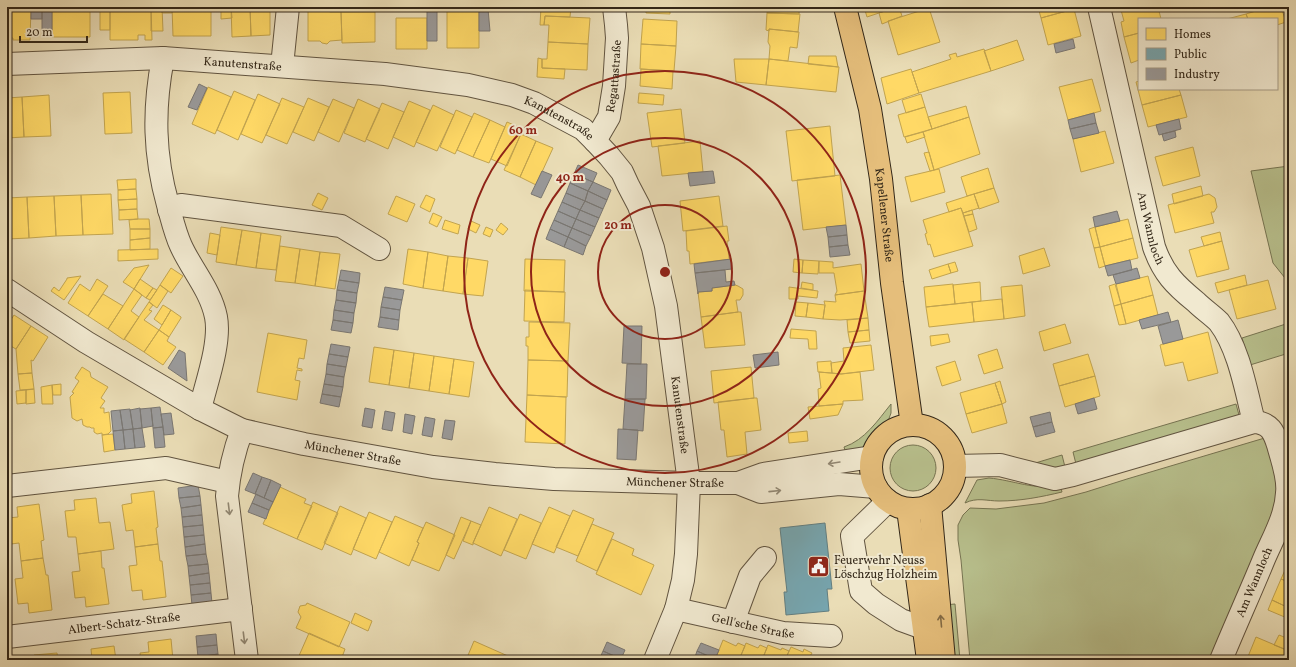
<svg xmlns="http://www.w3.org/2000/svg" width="1296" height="667" font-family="Vollkorn,serif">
  <rect width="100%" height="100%" fill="#eaddb6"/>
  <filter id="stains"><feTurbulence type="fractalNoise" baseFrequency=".005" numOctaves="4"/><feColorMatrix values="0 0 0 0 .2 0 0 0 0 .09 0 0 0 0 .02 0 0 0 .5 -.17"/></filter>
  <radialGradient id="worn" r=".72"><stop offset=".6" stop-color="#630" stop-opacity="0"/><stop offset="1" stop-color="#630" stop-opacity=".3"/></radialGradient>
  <!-- green -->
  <path fill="#b8c08d" stroke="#767452" d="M1289,166V283L1273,263L1251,171Z
    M1289,323V353L1250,365L1242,338Z
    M891,404V413L887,424L874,437L868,445L852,455L847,456L844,447C865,440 878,420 891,404Z
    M1236,404L1239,415L1076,464L1073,452Z
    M1268,437L1278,487L1274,514L1212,660H970L961,560L958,540V525L963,515L970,508L996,509L1044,503L1086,492L1127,479Z
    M890 468a23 23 0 1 1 46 0a23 23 0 1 1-46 0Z
    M1062,455L1065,467L1055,468L1032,464Z
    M989,478C1013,480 1036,491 1060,485L1062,492C1041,497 1021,501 999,501C987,501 977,497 965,503L977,480Z
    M955,604L960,660H950L944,605Z"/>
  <!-- homes -->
  <path fill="#ffd966" stroke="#c2a44f" d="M7,7H31L30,40H13V38H7Z
    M52,7H90V37H52Z
    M110,7H151L152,40H145V35H138V40H110Z
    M151,7H162L163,31H151Z
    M162,7H172V13H162Z
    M172,7H211V36H173Z
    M221,7H231L232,18L221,19Z
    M231,7H250L251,36L232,37Z
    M250,7H270V35L251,36Z
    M541,7H571L570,17L545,16L544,25H540Z
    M646,7H670V14L646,13Z
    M768,7H799V14L767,13Z
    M864,7H890L891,9L867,17Z
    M896,7H899L902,16L882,24L879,13Z
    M1038,7H1073L1074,9L1041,18Z
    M1131,7H1158L1161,19H1139V33L1124,37L1121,22L1124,21L1121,10Z
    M1269,7H1281L1286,22L1277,25V19H1248L1246,14Z
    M100,8H110V30H100Z
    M929,8L940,42L898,55L888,21Z
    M308,9H326L330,12H341L342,40L330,41L327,44L322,43L320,41H308Z
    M447,9H479V48H447Z
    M1074,9L1081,36L1048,45L1041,18Z
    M341,12H375V42L342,43Z
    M767,13L800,14L798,32L769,29V31L766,30Z
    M1246,14L1248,19H1227Z
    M545,16L590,18L588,44L548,42L549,25H544Z
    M396,18H427V49H396Z
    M643,19L677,21L676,46L641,44Z
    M769,29L799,32L797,48L790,47L788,61L769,59L770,46L768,42Z
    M1139,33V60L1131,63L1124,37Z
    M1017,40L1024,60L991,71L984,51Z
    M548,42L588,44L587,70L542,68V59H547Z
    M641,44L676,46L674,71L640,69Z
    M984,49L991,71L919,93L912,72L951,59L949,55L956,53L957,57Z
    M809,56H836L838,67L808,64Z
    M538,58L542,59V68L565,69L564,79L537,77Z
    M734,59H769L766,85L736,82Z
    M769,59L839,67L836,92L766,85Z
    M641,69L673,71L672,89L640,86Z
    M911,69L919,93L887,104L881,78Z
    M1092,79L1101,111L1068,120L1059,87Z
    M1139,81V89H1179L1181,95L1142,105L1136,82Z
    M208,87L231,97L215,134L192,124Z
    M234,91L255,100L238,140L217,130Z
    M130,92L132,133L105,134L103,93Z
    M639,93L664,95L663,105L638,103Z
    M258,94L280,104L262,143L241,134Z
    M921,94L925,107L906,113L902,100Z
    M49,95L51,136L24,137L22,97Z
    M1181,95L1187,117L1148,127L1142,105Z
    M22,97L24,137L7,138V98Z
    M282,98L304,107L287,144L266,135Z
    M308,98L329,107L314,141L293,132Z
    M333,99L354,108L339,142L318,132Z
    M358,99L380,109L365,142L344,133Z
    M409,101L430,110L414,147L393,137Z
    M382,103L404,112L388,149L366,139Z
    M433,105L454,115L437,151L416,142Z
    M966,106L969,117L932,129L928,117Z
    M925,107L932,129L904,137L898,115Z
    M681,109L685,143L652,147L647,113Z
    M456,110L472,117L455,154L440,147Z
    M474,113L490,120L473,157L457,150Z
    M969,117L980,154L934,170L923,132Z
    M490,120L505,127L489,163L473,157Z
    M507,122L523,129L507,166L491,159Z
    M830,126L835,176L792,181L786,131Z
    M1105,131L1114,163L1081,172L1073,139Z
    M923,132L925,137L907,143L905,137Z
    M521,134L536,141L520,177L504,170Z
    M536,141L553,148L536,185L520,177Z
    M700,141L703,172L662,176L658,146Z
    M1193,147L1200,176L1163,186L1155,157Z
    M929,152L934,170L930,171L924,153Z
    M988,168L994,188L967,196L961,177Z
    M939,169L945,192L911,202L905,177Z
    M840,175L846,225L803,230L797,180Z
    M136,179V189L118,190L117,180Z
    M1201,186L1203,196L1174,204L1172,194Z
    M994,188L999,202L979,209L974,194Z
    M136,189L137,199L118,200V190Z
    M318,193L328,198L322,210L312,205Z
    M111,194L113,234L83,235L81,195Z
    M974,194L979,208L963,213L961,208L949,212L946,203Z
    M1209,194L1215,198L1217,207L1214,212H1211L1214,223L1175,233L1168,205Z
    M81,195L83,235L56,236L54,196Z
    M426,195L435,199L430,212L420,207Z
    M54,196L56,236L29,238L27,197Z
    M396,196L415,204L407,222L388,214Z
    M719,196L723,226L683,231L680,201Z
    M27,197L29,238L7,239V198Z
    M137,199V209L119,210L118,200Z
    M961,208L973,246L934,257L930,244L928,245L925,234L927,233L923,220Z
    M137,209L138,219L119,220V210Z
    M972,210L973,214L964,216L963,213Z
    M433,213L442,217L437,227L429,223Z
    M973,214L977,229L969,232L964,216Z
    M138,219H149L150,229H130L129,220Z
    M1128,219L1133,238L1100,247L1095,227Z
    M445,220L460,225L458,234L442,229Z
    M471,221L480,225L476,233L468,229Z
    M501,223L508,229L503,235L496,230Z
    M727,226L729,241H727L729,258H731V259L690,264L689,251H687L686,231Z
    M221,227L242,230L236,265L216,262Z
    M486,227L493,230L490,237L483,234Z
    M1095,227L1100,247L1094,248L1089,229Z
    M130,229H150V238L130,240Z
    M242,230L261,233L256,268L236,265Z
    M1220,232L1222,241L1204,246L1201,237Z
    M210,233L220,235L217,255L207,253Z
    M261,233L281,236L276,270L256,268Z
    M150,238V249L130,250V240Z
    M1133,238L1138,258L1105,266L1100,247Z
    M1222,241L1229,269L1197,277L1189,250Z
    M280,246L300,249L295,283L275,281Z
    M1100,247L1105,266L1099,268L1094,248Z
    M1044,248L1050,266L1023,274L1019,256Z
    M158,249V259L118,261V250Z
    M300,249L320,252L315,286L295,283Z
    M408,249L428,252L423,288L403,284Z
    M320,252L340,254L335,289L315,286Z
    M428,252L448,256L443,291L423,288Z
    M448,256L468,258L463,294L443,291Z
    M468,258L488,261L483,296L463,294Z
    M525,259L565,260L564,292L524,291Z
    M794,259L803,260L802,273L793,272Z
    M803,260L819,261L818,274L802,273Z
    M819,261L833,262V268L861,264L864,291L835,295L837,291L834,273H819Z
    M955,262L958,271L951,273L948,264Z
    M948,264L951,273L932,279L929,270Z
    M149,265L134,289L123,282L134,268Z
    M171,268L183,276L171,293L160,285Z
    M1245,275L1247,285L1218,293L1215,283Z
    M81,276L64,300L51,291L54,287L59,291L67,279V278Z
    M1148,276L1153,295L1121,304L1116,284Z
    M97,279L108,286L88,316L68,303L80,284L90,291Z
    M140,279L153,288L146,298L134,289Z
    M1268,280L1276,309L1237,319L1229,290Z
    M802,282L813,284V290L801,288Z
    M980,282L981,301L955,304L953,285Z
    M953,284L955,304L926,307L924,287Z
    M1115,284L1121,304L1114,306L1109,286Z
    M160,285L168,291L157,308L149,302Z
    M735,285L738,286L743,289V295L740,300H736L738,312L701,317L698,292L712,291V288Z
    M1022,285L1025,316L1004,319L1001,287Z
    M789,287L818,291L817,298L798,296V299H789Z
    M153,288L157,290L150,300L146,298Z
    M134,289L142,295L131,311L139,317L124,340L108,329Z
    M525,290L565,292L564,322L524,321Z
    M864,291L868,318L840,320L823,319L825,305L824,301L836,302L835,295Z
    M103,294L123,306L108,329L88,316Z
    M1153,295L1158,315L1126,324L1121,304Z
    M1002,299L1004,319L974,322L972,302Z
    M149,302L153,305L149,310L152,311L144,320L159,330L144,352L124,339Z
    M796,302L808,303L806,317L795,316Z
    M972,302L974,322L929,327L926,307Z
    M808,303L825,305L823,319L806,317Z
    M1121,304L1126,324L1119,325L1114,306Z
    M163,305L171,310L162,325L154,319Z
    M171,310L181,317V318L169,337L159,330Z
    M738,312H741L745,345L705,348L701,317Z
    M14,315L31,326L16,349L7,344V326Z
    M868,318L869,330L848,332L847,320Z
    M529,322L570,323L568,361L528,360V346H526V337H529Z
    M1065,324L1071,343L1044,351L1039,332Z
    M31,326L48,337L33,361L31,360L32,373L18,374L16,349Z
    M791,329L816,331L817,349H809L808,339L790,338Z
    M159,330L169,337L167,341L176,347L163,365L144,352Z
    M869,330L870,341L850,343L848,332Z
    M1208,332L1218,373L1188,381L1183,362L1165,366L1160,345Z
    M268,333L307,340L304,359L299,358L297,368L302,369V371L297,370L295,380L300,381L297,400L257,392Z
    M948,334L950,342L931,346L930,336Z
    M871,345L874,370L841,374L832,373L831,363L844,361L843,348Z
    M374,347L394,350L389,385L369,382Z
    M997,349L1003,368L984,374L978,355Z
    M394,350L414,353L409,388L389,385Z
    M414,353L434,356L429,391L409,388Z
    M1088,354L1095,376L1059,386L1053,364Z
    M434,356L454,359L449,394L429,391Z
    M454,359L474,362L469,397L449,394Z
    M528,360L568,361L567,397L527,395Z
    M831,361L832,373L818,372L817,362Z
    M955,361L961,380L942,386L936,367Z
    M82,367L90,372L91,377L108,387L101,398L105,401L100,408H104V413L109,412L111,431L108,434L102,435V433L97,434L94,432V428H91L90,427H87L83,425L82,419L77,421L72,418L70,397L74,393L72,392L79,381L75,378Z
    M751,367L754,398L714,403L711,371Z
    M819,372L841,374L860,372L863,400L843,401V404L819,406L818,389L821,388Z
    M32,373L34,389L20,390L18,374Z
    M1095,376L1100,396L1065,407L1059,386Z
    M1000,381L1006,402L1002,404L995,383Z
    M995,383L1002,404L966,414L960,393Z
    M61,384V395H53L52,385Z
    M52,385L53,404H42L41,387Z
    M34,389L35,403L26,404V390Z
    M26,390V403L17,404L16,391Z
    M527,395L566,397L565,444L525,442Z
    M754,398H757L761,430L745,432L747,454L727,457L724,430H721L718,402Z
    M843,404L838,415L810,419L808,407Z
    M1002,404L1007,423L972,433L966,414Z
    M807,431L808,441L789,443L788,433Z
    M113,434L115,450L104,452L102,435Z
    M280,487L306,499L304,503L312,506L297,539L263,524Z
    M154,491L158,527L156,528L158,544L135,547L133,530L126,531L122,505L132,503L131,494Z
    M96,498L99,523L110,522L114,549L78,554L76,537H68L65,511L75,510L74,500Z
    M313,502L338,513L322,550L297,539Z
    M39,504L44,540L41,541L43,558L21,561L19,543L11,544L8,518L18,517L17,507Z
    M340,506L366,518L351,555L324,543Z
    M489,507L517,519L501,556L473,543Z
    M549,507L570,516L554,553L532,544Z
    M573,510L594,519L578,556L556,547Z
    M369,512L392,522L376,559L353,549Z
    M520,514L541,523L526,559L504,550Z
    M395,516L423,528L417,542L419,543L409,566L379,552Z
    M461,517L471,521L454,559L446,555Z
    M471,521L481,525L473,543V545L463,541Z
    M426,522L455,535L439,571L412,560L419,543L417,542Z
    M592,524L614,533L597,571L576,561Z
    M612,539L634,549L632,555L654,565L641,595L596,574Z
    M158,544L160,561H162L166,597L143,600L142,590L132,591L129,566L137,565L135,547Z
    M101,551L102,568H104L109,604L86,607L85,597L75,598L72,572L80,571L78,554Z
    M43,558L46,575H48L52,610L29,613L28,603L18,604L15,579L23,578L21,561Z
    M1289,561V582L1281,579Z
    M1281,579L1289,582V608L1272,600Z
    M1272,600L1289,608V612L1287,618L1268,610Z
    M307,603L350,622L339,647L296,628L301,617L298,612L300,606L306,605Z
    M355,613L372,621L368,631L351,623Z
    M309,633L345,649L341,660H303L298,658Z
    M1279,635L1289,639V651L1274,645Z
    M1256,637L1289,651V660H1249L1247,659Z
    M171,639L173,660H141L140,653L149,652L148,642Z
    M723,640L736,646L738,643L745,646L739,660H715Z
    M474,641L517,660H466Z
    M746,643L758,648L760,645L767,648L762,660H739Z
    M768,645L781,650L782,648L789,651L785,660H762Z
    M114,646L116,660H83L92,659L91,649Z
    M791,647L803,652L804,649L812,653L808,660H785Z
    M57,653L58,660H35L34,655Z
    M810,655L821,660H808Z"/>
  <!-- public -->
  <path fill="#76a5af" stroke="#627f82" d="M825,523L832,589H827L829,611L786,615L784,592H787L780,528Z"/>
  <!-- industry -->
  <path fill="#999" stroke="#7a7772" d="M31,7H42V19H31Z
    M42,7H52V30H42Z
    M479,9H488L490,31H479Z
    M427,11H437V41H427Z
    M1073,39L1075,48L1056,53L1054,44Z
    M199,84L207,88L197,110L188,107Z
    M1094,113L1096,123L1070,129L1068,120Z
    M1179,119L1181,129L1159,135L1156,125Z
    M1096,123L1099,133L1073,139L1070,129Z
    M1175,131L1176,137L1164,141L1162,134Z
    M578,165L597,173L593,182L574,174Z
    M542,171L552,175L541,198L531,194Z
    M713,171L715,183L690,186L688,173Z
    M574,174L593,182L588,191L570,183Z
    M593,182L611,190L607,200L588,191Z
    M570,183L588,191L585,201L566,193Z
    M588,191L607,200L603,209L585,201Z
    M566,193L585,201L580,210L562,202Z
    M585,201L603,209L599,218L580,210Z
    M562,202L580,210L576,219L558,211Z
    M580,210L599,218L595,227L576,219Z
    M558,211L576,219L572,228L554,220Z
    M1117,211L1120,221L1095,227L1093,217Z
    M576,219L595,227L591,236L572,228Z
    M554,220L572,228L568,237L550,229Z
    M846,225L847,235L828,237L826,227Z
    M572,228L591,236L586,246L568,237Z
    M550,229L568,237L564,247L546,239Z
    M847,235L848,245L829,247L828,237Z
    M568,237L586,246L583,255L564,247Z
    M848,245L850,255L830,257L829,247Z
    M731,259L732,269L695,273L694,264Z
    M1130,260L1132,270L1108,276L1105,266Z
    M1137,268L1140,278L1116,284L1113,275Z
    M341,270L360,273L359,283L339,280Z
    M725,270L726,282L734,281L735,285L712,288V291L698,292V294L695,273Z
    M339,280L359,283L357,293L337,290Z
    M385,287L404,290L402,300L383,297Z
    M337,290L357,293L356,303L336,300Z
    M383,297L402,300L400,310L381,307Z
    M336,300L356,303L354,313L334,310Z
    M381,307L400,310L399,320L380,317Z
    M334,310L354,313L353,323L333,320Z
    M1168,312L1171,322L1142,329L1139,320Z
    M380,317L399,320L398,330L378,327Z
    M333,320L353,323L351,333L331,330Z
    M1178,320L1183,339L1163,344L1158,326Z
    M624,326H642L641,364L622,363Z
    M331,344L350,347L348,357L329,354Z
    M179,350L185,353L187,381L168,368Z
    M778,352L779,365L755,368L753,355Z
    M329,354L348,357L346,367L327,364Z
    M327,364L346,367L344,377L326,374Z
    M627,364H647L646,399H625Z
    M326,374L344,377L343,387L324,384Z
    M324,384L343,387L341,397L322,394Z
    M322,394L341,397L339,407L320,403Z
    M1094,398L1097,409L1078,414L1075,404Z
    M625,399H645L643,431L623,429Z
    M160,407L163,427L153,428L151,408Z
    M140,408L142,428L133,429L130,410Z
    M151,408L153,426L142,428L140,409Z
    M365,408L375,410L372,428L362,426Z
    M130,409L133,429L123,430L120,410Z
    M120,410L123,430L113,431L111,411Z
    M385,411L395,413L392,431L382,429Z
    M1050,412L1052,422L1033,427L1030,417Z
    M171,413L174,434L164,435L161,414Z
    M405,414L415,416L412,434L403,432Z
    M425,417L435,419L432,437L422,435Z
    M445,420L455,421L452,440L442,438Z
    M1052,422L1055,432L1036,437L1033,427Z
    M163,427L165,447L155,448L153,428Z
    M142,428L145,447L135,448L133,429Z
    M133,429L135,448L125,449L123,430Z
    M618,429L638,430L636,460L617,459Z
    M123,430L125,449L115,450L113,431Z
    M253,473L262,477L255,494L245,490Z
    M262,477L271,480L264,498L255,494Z
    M271,480L281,485L273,502L264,498Z
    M198,485L200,496L179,498L178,488Z
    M256,494L273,502L269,510L252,503Z
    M200,496L201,505L181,508L179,498Z
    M252,503L269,510L266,519L248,512Z
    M201,505L202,515L182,517L181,508Z
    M202,515L203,525L183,527L182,517Z
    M203,525L204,535L184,537L183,527Z
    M204,535L205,544L185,547L184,537Z
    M205,544L206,554L186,556L185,547Z
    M206,554L208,564L188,566L186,556Z
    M208,564L209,573L189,576L188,566Z
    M209,573L210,583L190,585L189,576Z
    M210,583L211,593L191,595L190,585Z
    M211,593L212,603L192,605L191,595Z
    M216,634L217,645L197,647L196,636Z
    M607,642L625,650L621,659L603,651Z
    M701,643L719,650L715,659L697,651Z
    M217,645L218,654L198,657L197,647Z
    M603,651L621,659L620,660H599Z
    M697,651L715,659V660H694Z
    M218,654L219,660H199L198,657Z"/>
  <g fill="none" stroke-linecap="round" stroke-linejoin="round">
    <defs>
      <g id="minor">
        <path id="s1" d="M1099,7L1154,247C1163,273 1175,285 1196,302C1203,309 1212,315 1219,322C1239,348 1246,391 1254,422"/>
        <path d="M163,58C153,110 154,155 168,205C172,219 175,233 181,246C192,270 211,291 216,317C221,343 206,384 200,409"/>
        <path id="s2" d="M7,64L163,58L385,74L468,85L512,95L534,103L583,129L595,141L609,156L622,172L628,185L639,206L653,248L666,306L689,483L686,554L683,580L676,609L655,660"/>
        <path d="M282,66L288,7"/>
        <path id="s3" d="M595,141L609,117L614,86L617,38L616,25L614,7"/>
        <path d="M169,210L181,205L341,226L379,249"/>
        <path id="s4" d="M7,290L86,342L200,409L242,430L304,444L433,467L495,474L554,479L689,483H738L763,474L872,457"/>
        <path d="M242,430C234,451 229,473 227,496L247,660"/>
        <path d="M955,466L1000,465L1055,479L1073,475L1254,422C1270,423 1274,432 1278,445C1282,460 1289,478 1287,493C1286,516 1273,538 1264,559C1250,593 1235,626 1221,660"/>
        <path d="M738,483L761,492L839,484L876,487"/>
        <path d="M7,486L166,468L228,482"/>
        <path d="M888,501L852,536L861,591L876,604L901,620L923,628"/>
        <path id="s5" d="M676,609L783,633L831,636"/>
        <path d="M733,622L750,576L765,558"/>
        <path id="s6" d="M7,637L241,609"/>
      </g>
      <g id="major">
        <path id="s7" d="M845,7L870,109L881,179L892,283L912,425"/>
        <circle cx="913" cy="467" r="42"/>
        <path d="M930,505L944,660"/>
        <path d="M908,509L928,660"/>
      </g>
    </defs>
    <!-- minor casing -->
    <use href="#minor" stroke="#615440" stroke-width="24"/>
    <!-- major casing -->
    <use href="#major" stroke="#332718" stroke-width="24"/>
    <!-- minor -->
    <use href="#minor" stroke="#f1e9d0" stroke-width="22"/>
    <!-- major -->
    <use href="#major" stroke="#e5be7b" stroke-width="22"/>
  </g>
  <!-- one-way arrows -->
  <defs><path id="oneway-shaft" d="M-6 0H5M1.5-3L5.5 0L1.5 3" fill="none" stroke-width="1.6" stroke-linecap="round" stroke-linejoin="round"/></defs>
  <g stroke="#928874">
    <use href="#oneway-shaft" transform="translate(834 463) rotate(171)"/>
    <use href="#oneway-shaft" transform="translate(775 491) rotate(-6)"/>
    <use href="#oneway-shaft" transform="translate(229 509) rotate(83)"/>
    <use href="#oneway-shaft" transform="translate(244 638) rotate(83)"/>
  </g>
  <use stroke="#836b45" href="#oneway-shaft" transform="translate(941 621) rotate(-95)"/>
  <!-- distance rings -->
  <g fill="none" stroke="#8f2418" stroke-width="2">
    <circle cx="665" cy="272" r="67"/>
    <circle cx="665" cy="272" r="134"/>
    <circle cx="665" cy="272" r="201"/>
  </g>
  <!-- icons -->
  <defs>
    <symbol id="civic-square" viewBox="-11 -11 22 22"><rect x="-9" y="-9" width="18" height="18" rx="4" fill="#8f2418" stroke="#f1e9d0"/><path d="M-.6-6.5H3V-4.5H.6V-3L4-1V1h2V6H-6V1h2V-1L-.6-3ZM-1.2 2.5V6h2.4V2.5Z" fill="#fff"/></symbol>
  </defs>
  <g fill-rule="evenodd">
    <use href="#civic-square" x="806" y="554" width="25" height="25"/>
  </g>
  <g text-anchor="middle" stroke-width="4" stroke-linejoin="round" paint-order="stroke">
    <!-- street labels -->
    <g font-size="12" fill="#332718" stroke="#f1e9d0">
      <text dy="4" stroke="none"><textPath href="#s2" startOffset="236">Kanutenstraße</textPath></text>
      <text dy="4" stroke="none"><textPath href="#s3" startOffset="69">Regattastraße</textPath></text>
      <text dy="4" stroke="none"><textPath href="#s2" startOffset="560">Kanutenstraße</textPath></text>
      <text dy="4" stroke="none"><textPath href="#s7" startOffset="212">Kapellener Straße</textPath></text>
      <text dy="4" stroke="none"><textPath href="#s1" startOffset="227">Am Wannloch</textPath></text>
      <text dy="4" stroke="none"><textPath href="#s2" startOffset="896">Kanutenstraße</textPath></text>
      <text dy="4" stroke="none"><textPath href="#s4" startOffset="387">Münchener Straße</textPath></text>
      <text dy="4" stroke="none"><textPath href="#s4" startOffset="711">Münchener Straße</textPath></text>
      <text transform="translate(1254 582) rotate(-67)" y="4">Am Wannloch</text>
      <text dy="4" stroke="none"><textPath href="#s6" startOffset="118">Albert-Schatz-Straße</textPath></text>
      <text dy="4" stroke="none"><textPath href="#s5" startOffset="79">Gell'sche Straße</textPath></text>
    </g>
    <!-- poi labels -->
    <g font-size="12" fill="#332718" stroke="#f1e9d0" text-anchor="start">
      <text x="834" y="564">Feuerwehr Neuss<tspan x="834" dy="14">Löschzug Holzheim</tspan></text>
    </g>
  </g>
  <circle cx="665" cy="272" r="6" fill="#8f2418" stroke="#f1e9d0" stroke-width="2"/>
  <g font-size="12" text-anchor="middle" font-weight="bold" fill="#8f2418" stroke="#f1e9d0" stroke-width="4" stroke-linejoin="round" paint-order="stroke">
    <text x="523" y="134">60 m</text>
    <text x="570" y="181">40 m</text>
    <text x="618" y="229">20 m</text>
  </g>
  <!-- margin -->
  <rect width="1296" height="667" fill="none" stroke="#eaddb6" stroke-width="24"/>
  <rect x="8" y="8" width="1280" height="651" fill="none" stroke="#332718" stroke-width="2"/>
  <rect x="12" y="12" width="1272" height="643" fill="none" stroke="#332718"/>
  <!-- legend -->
  <rect x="1138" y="18" width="140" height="72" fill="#f1e9d0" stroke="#a59b86"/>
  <rect x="1146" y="28" width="20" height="12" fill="#ffd966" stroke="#a59b86"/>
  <text x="1174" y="38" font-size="12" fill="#332718">Homes</text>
  <rect x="1146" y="48" width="20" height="12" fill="#76a5af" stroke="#a59b86"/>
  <text x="1174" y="58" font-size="12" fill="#332718">Public</text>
  <rect x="1146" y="68" width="20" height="12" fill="#999999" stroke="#a59b86"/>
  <text x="1174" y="78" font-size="12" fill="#332718">Industry</text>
  <!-- scale -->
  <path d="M20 36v6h67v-6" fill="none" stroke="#332718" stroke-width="2"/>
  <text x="26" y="36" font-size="12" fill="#332718" stroke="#f1e9d0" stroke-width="3" paint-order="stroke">20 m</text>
  <rect width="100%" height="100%" filter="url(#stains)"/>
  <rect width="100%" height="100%" fill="url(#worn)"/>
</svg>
